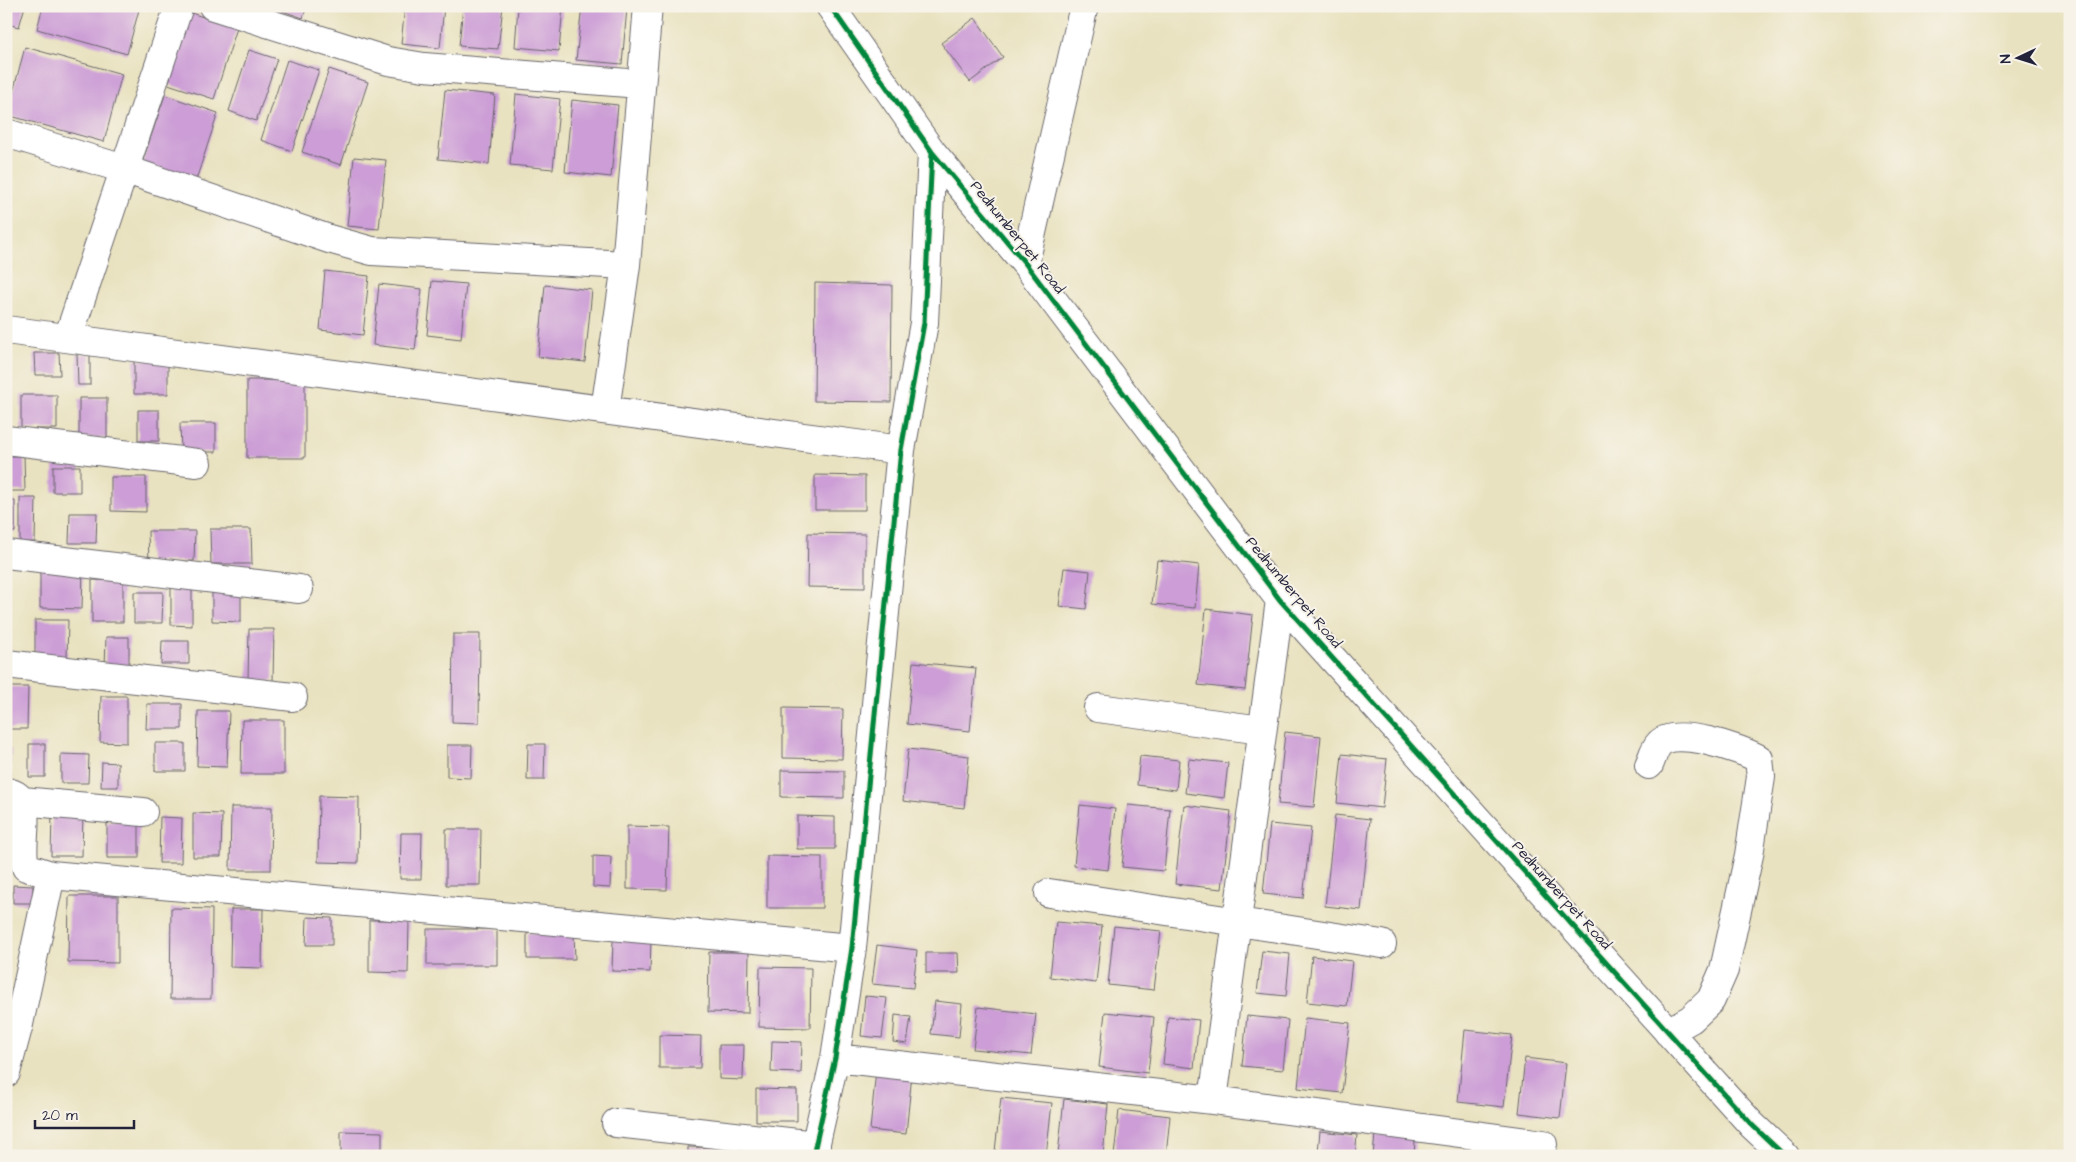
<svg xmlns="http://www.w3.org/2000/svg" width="2076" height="1162" font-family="'Architects Daughter',sans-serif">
  <rect width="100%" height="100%" fill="#f7f3e8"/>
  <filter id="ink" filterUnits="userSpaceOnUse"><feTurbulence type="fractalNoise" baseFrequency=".02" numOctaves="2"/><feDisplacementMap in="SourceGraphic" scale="10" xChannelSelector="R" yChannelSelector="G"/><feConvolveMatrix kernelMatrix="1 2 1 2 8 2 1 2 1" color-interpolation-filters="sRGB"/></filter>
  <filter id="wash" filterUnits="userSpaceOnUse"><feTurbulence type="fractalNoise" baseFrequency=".0096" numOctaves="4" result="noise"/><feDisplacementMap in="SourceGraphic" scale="20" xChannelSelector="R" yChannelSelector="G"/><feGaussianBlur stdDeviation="1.12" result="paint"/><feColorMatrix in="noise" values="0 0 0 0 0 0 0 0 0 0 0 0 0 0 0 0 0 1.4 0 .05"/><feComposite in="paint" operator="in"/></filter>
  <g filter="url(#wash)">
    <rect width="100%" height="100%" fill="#e9e2c0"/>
    <g id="blocks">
      <!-- building -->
      <path fill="#cc9dd6" d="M6,6H25L19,27L6,24Z
        M43,6H140L127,54L37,29Z
        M268,6H307L303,18Z
        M405,6H444L440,48L401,44Z
        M463,6H503L498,49L459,46Z
        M518,6H563L559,51L515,47Z
        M582,6L627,8L622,64L576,60Z
        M191,13L237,28L214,99L168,84Z
        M975,18L1003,57L970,82L941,43Z
        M25,47L122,74L104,142L7,115Z
        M249,50L277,59L256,121L229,111Z
        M287,60L319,70L292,151L261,140Z
        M329,69L368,82L341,165L302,152Z
        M445,90L495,95L489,164L438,159Z
        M516,94L560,99L553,169L510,165Z
        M165,95L218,113L196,180L142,163Z
        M572,100L618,105L611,177L565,172Z
        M354,157L386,160L379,229L347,226Z
        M325,271L369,276L363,335L320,330Z
        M432,281L466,284L461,339L427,335Z
        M815,283L892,285L891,402L814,401Z
        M379,284L422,289L415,350L373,345Z
        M545,285L592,290L585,362L538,357Z
        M34,353H59L60,375H35Z
        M77,354H90V385H78Z
        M134,360H168V394H134Z
        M247,380H305V458H247Z
        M21,395H57V429H21Z
        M79,398H107V438H79Z
        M138,410H159V441H138Z
        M180,423H216V452H181Z
        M6,456H24L25,491H6Z
        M53,466H80V492H53Z
        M815,475L865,476V510H815Z
        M111,477H146V512L111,511Z
        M20,498H36L35,542H20Z
        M6,501H15V532H6Z
        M70,513H97L96,543H69Z
        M210,529H251L252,564H211Z
        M148,531H195L194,561L149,562Z
        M808,533L865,534V588L807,587Z
        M1157,560L1199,565L1195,608L1152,604Z
        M40,567L83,568L82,609L40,608Z
        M1064,568L1090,571L1086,609L1059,606Z
        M92,580L123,581V622H92Z
        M171,587L192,588V626L171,625Z
        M212,587H241V622L212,621Z
        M134,592H163L162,623H134Z
        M1206,609L1253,615L1245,690L1198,685Z
        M35,620H68L67,658L35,657Z
        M249,629H274L273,681H248Z
        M453,634H480L479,723L452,722Z
        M106,637H129V668L105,667Z
        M162,641H189V664H161Z
        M913,662L976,668L970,731L907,724Z
        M6,687H28L27,729H6Z
        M101,696H127V743L100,742Z
        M147,704H182V729H146Z
        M783,708L843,709L842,759L783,758Z
        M198,711H229L227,767L197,766Z
        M242,720H284V774H241Z
        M1285,732L1321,736L1314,807L1278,804Z
        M155,743H185V771H155Z
        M29,744H45V777H29Z
        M528,744H545L544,780H527Z
        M447,745H472L471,778L447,777Z
        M6,749H11L10,775H6Z
        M908,749L969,756L964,808L903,801Z
        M61,754L89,755L88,783H61Z
        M1342,754L1387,759L1382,808L1337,803Z
        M1140,756L1179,760L1176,790L1137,785Z
        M1189,759L1228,763L1224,798L1185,793Z
        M102,762L118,763V787H101Z
        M781,770L844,771V798L781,797Z
        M319,796L359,797L358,863L318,862Z
        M1080,805L1115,809L1108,870L1074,866Z
        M1128,805L1170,809L1164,871L1122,867Z
        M1184,805L1231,811L1222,889L1175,884Z
        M231,807H272L271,870H230Z
        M193,813L222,814L221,857H193Z
        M52,814H83L82,856H51Z
        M1335,815L1370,819L1361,910L1325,906Z
        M797,816L835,817V849H797Z
        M160,817L182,818L181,863H159Z
        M107,821H139V858H107Z
        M1270,824L1311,828L1303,898L1263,894Z
        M627,826L669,827L667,890L627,889Z
        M446,829H481L480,885H446Z
        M401,833H422L421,879H400Z
        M593,856L611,857L610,888L593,887Z
        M767,856L822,857V908H767Z
        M13,885L33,886V903H13Z
        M69,896H118V963L68,962Z
        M171,908L212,909L211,999H170Z
        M231,909H263L262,968L230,967Z
        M307,917L332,918V945H306Z
        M369,920H409L408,973L369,972Z
        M1056,922L1102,926L1096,983L1050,977Z
        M1114,926L1161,931L1154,990L1108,985Z
        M427,929H497V965H427Z
        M527,933L574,934L575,959H527Z
        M613,940H651L650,972L612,971Z
        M877,945L917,950L913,988L872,984Z
        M1262,951L1290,954L1286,996L1257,993Z
        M709,952H749L748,1013L708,1012Z
        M926,953H958L959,973H926Z
        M1312,956L1352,961L1347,1006L1307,1002Z
        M760,967L811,968L810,1028L759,1027Z
        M865,996L887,998L882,1038L861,1036Z
        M935,1001L962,1004L959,1037L931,1034Z
        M978,1007L1036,1014L1031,1055L973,1049Z
        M1105,1012L1154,1017L1148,1073L1099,1067Z
        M895,1015L911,1017L907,1044L893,1042Z
        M1247,1016L1288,1020L1283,1070L1242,1066Z
        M1168,1017L1199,1020L1194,1068L1163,1064Z
        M1305,1018L1350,1023L1342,1093L1298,1088Z
        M1465,1030L1512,1035L1504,1107L1458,1102Z
        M659,1035L701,1036L700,1068H659Z
        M772,1041L802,1042L801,1073L771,1072Z
        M719,1045H744L743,1080L719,1079Z
        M1525,1058L1566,1063L1560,1118L1519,1113Z
        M876,1070L912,1074L906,1134L870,1130Z
        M756,1089L797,1090V1121H756Z
        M1001,1098L1052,1103L1046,1156L995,1151Z
        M1064,1099L1108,1104L1103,1156L1058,1154Z
        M1119,1110L1170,1116L1166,1156H1114Z
        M341,1131L382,1132V1156H341Z
        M1320,1131L1357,1135L1355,1156L1318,1152Z
        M1375,1134L1415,1139L1414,1156H1373Z
        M688,1147L732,1148V1156H688Z"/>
    </g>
  </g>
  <g filter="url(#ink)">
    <use href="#blocks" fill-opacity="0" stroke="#68656a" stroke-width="1"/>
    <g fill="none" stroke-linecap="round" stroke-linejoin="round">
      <defs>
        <path id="minor" d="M213,6L388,61L424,67L640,84
          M830,6L932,152L1025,263L1280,600L1752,1125L1785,1156
          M6,133L124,169L329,239L372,251L626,265
          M1025,263L1084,6
          M6,330L901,450
          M68,338L179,6
          M605,410L626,265L648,6
          M6,440L197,463
          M6,554L299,589
          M6,664L293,697
          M1098,708L1262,730
          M1649,765C1652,759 1654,749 1659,744C1674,726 1742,749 1759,759L1761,777L1749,855L1724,970L1711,1000L1691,1019L1668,1032
          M6,792C39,796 16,846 26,867L51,875L852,948
          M22,801L143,812
          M1049,893L1382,944
          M835,1058L1213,1100L1543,1144
          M6,1073L19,1024L51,875
          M1213,1100L1280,600
          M616,1123L816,1145
          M813,1156L835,1058L852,948L901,450L924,323L932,152"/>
      </defs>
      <!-- minor casing -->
      <use href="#minor" stroke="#68656a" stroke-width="30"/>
      <!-- minor -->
      <use href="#minor" stroke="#fff" stroke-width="28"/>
      <defs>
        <path id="cycleway" d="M830,6L932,152L1025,263L1280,600L1752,1125L1785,1156
          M813,1156L835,1058L852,948L901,450L924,323L932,152"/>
      </defs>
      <!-- cycleway casing -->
      <use href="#cycleway" stroke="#f7f3e8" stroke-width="8"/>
      <!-- cycleway -->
      <use href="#cycleway" stroke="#00873e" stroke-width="5"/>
    </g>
  </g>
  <g text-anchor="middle" stroke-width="4" stroke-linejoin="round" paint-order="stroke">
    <!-- street labels -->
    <g font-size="15" fill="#22223b" stroke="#f7f3e8">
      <text transform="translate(1018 237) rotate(51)" y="5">Pedhumberpet Road</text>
      <text transform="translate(1294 592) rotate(50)" y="5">Pedhumberpet Road</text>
      <text transform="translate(1562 895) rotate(48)" y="5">Pedhumberpet Road</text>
    </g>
  </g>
  <!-- margin -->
  <rect width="2076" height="1162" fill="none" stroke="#f7f3e8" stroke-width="25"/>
  <!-- north arrow -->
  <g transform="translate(2018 58) rotate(266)" stroke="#f7f3e8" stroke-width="4" paint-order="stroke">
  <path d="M0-4L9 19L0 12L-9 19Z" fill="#22223b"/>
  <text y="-8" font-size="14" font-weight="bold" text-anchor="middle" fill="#22223b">N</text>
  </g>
  <!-- scale -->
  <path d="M35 1120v8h99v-8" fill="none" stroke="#22223b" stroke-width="2.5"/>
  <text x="42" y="1120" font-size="15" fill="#22223b" stroke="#f7f3e8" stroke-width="4" paint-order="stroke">20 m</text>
</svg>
